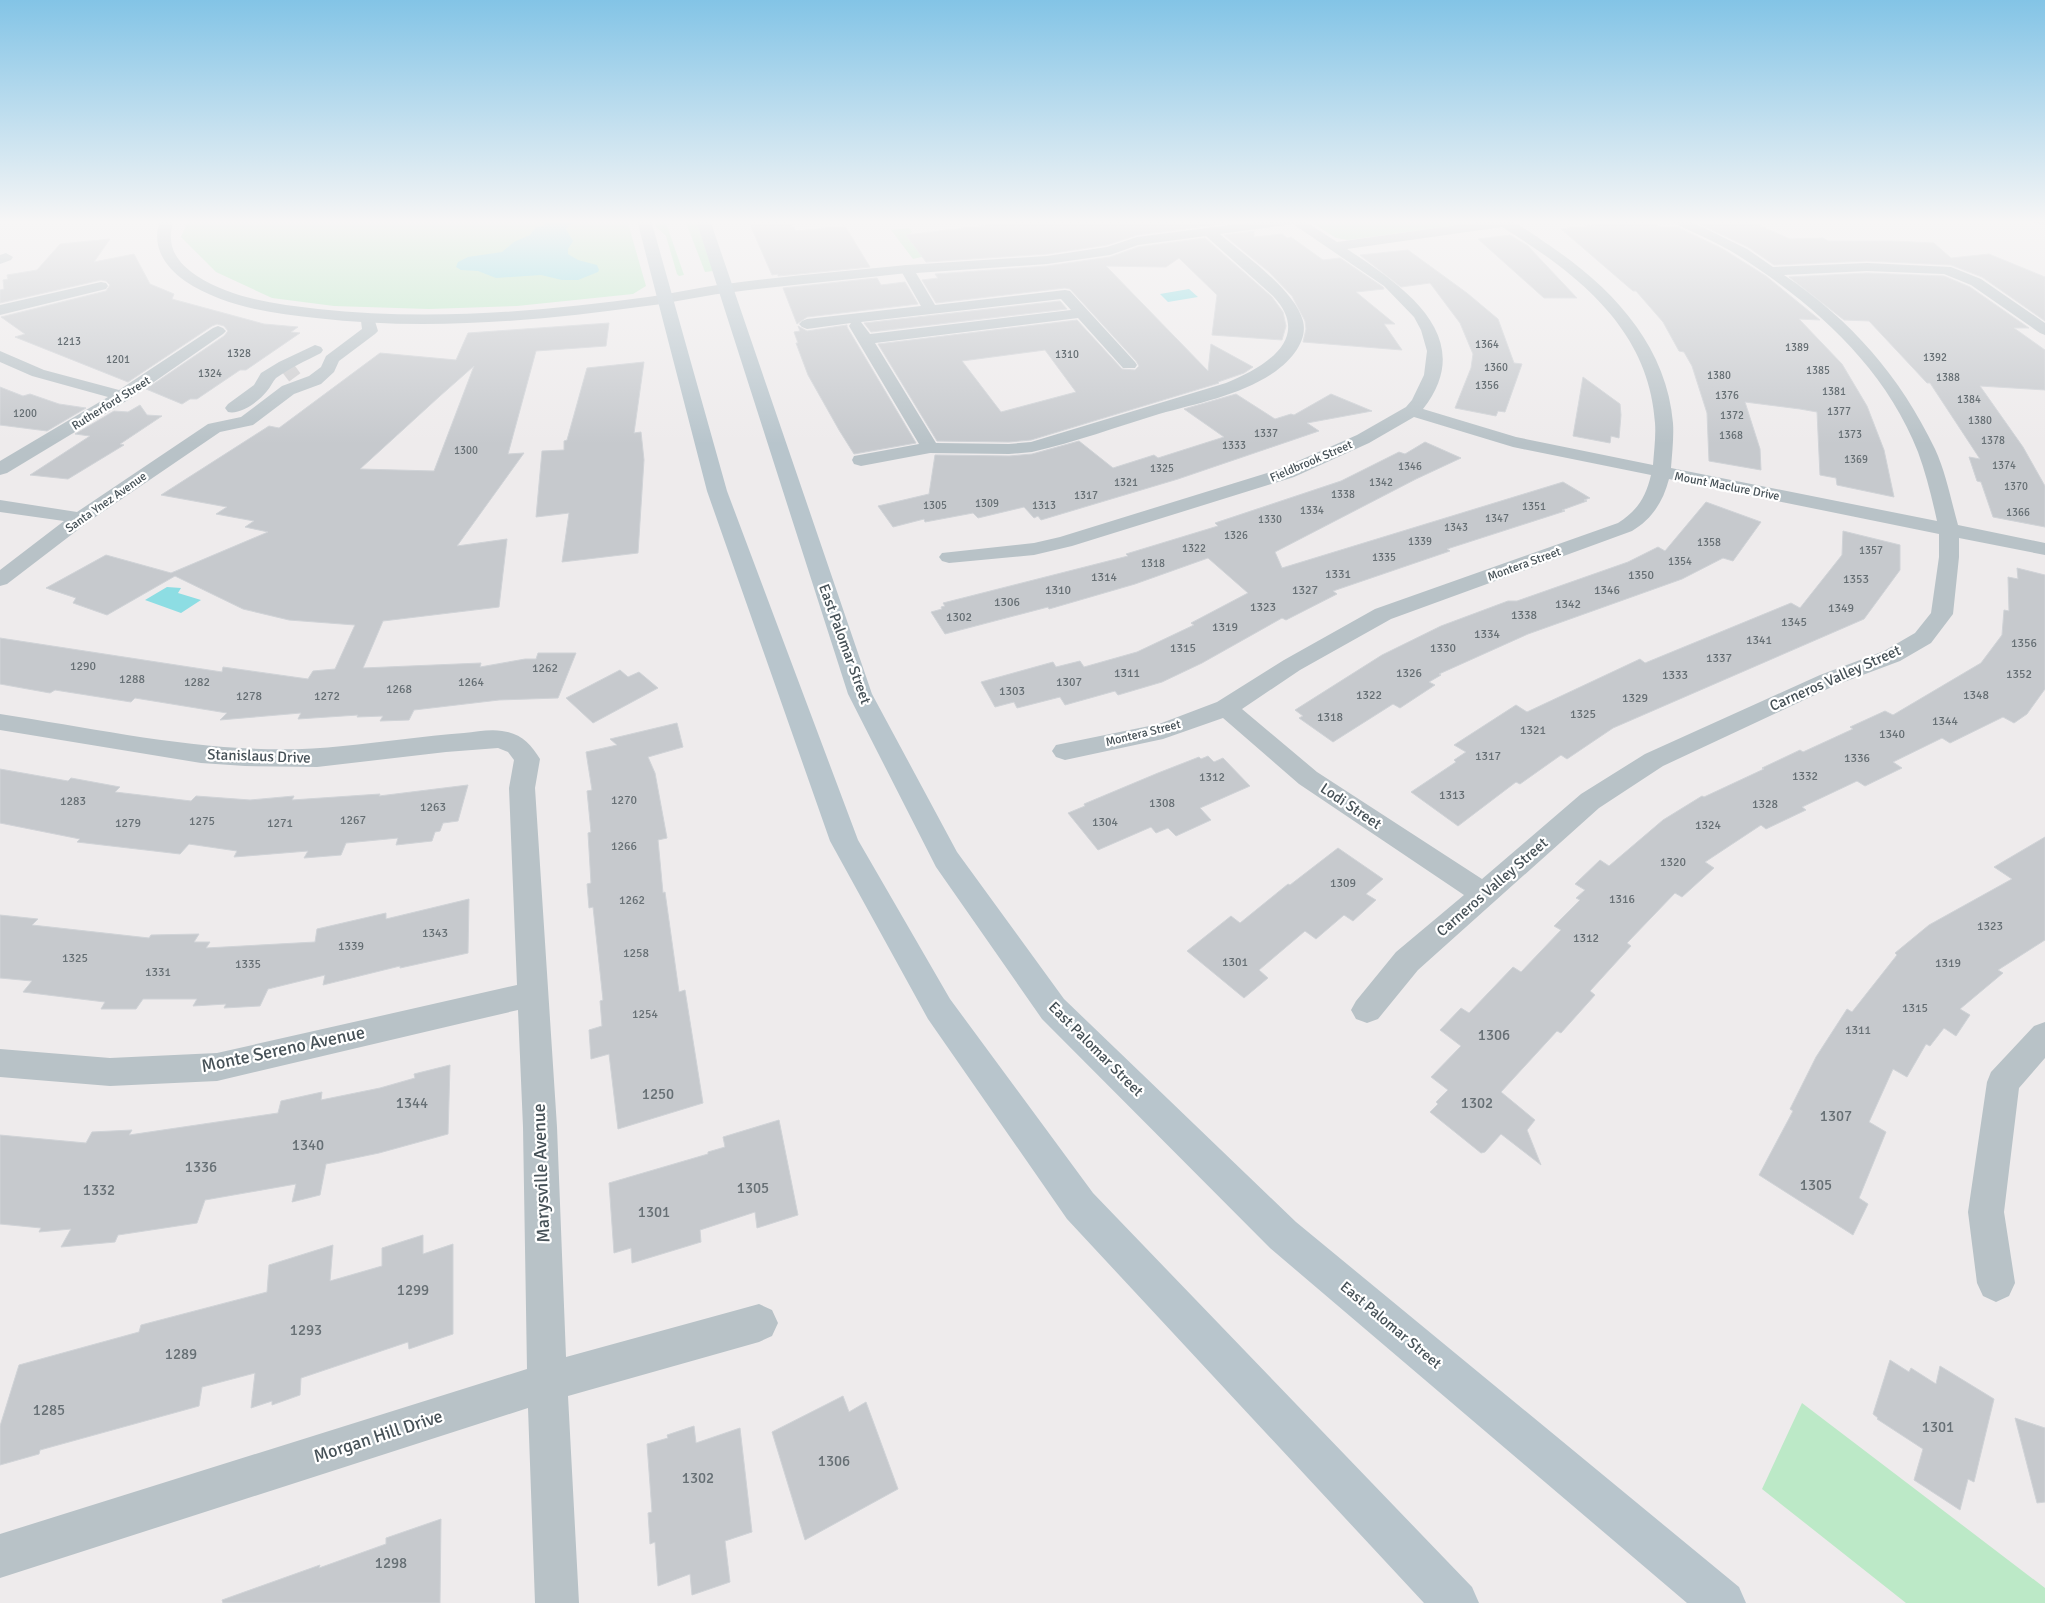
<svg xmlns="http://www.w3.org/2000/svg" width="2045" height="1603" font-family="Signika,sans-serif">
  <rect width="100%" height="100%" fill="#eeebec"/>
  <!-- green -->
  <path fill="#bce9c7" d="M188,220H627L646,286L633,294L517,306L429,309L334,306L272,298L216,272L181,237Z
    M654,220H665L684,275L679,276L677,274L666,236L656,227Z
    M685,220H696L713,271L705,272Z
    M1308,220H1486V221L1348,240L1336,238Z
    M909,228L912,232L908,235L934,254L913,259L891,230Z
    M1802,1403L2045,1588V1603H1906L1762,1489Z"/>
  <!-- water -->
  <path fill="#8ddde3" d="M548,220H582L568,226L566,229L573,241L568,249V254L578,260L597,265L599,270L598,272L578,280H562L541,275L496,278L478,271L461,270L456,267L458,262L468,257L502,252L514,242L530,235L535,228L545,225L543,221Z
    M1189,289L1198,297L1168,302L1160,294Z
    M167,587L181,588L178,593L201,600L181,613L145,600Z"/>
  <!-- building -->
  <path fill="#c6c9cd" stroke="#d0d3d7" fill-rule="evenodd" d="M748,220H790L796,231L845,226L870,267L778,276V274L772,275Z
    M1029,220H1253L1137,235L1107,245L1047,254L926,262L906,235Z
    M1633,220H1645L1665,228L1677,227L1723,249L1766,276L1820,320L1799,319L1842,364L1867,406L1884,450L1894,497L1837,485L1836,478L1820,475L1817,412L1800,409L1745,402L1760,449L1761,470L1709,461L1707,413L1692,366L1684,352L1679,351L1663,322L1636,291H1633L1561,229Z
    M1728,220H1748L1790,239L1823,238L1828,241H1892L1934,243L1951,258L1989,254L2045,277V321L1982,277L1951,265L1867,261L1774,265L1748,247L1699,224Z
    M1254,231V237L1282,234L1287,238L1291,237L1323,260L1340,258L1383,287L1384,289L1356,292L1395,324H1384L1402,350L1303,342L1306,329L1305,321L1292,296L1269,272L1224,235Z
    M1510,235L1528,246L1577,298H1544L1478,239Z
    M1205,238L1272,297L1283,312L1286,326L1282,340L1212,335L1217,295L1179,258L1166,267H1161L1106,266L1208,371L1211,344L1253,367L1244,373L1218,382L1219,383L1031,440L1009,442L937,441L878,344L1077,320L1122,369L1135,370L1139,366L1136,361L1070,289L1065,288L936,303L922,280L938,278L935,274L1047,266L1110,257L1138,247ZM1045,350L1076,392L1001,412L962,361Z
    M110,239L94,262L134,254L150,284L174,294L172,299L264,324L298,327L291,332L300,333L246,370H240L197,399H190L182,404L146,389L224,336L228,331L224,326L217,324L212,326L128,382L15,337L25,334L1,317L106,291L110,285L106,281L101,280L0,303V290L4,289L3,280L8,279L7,275L37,270L60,244Z
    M1408,250L1467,293L1498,319L1514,363L1522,364L1505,412L1498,411L1496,416L1455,408L1471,368L1473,354L1460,323L1430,283L1401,287L1360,255Z
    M1867,273L1944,276L1970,287L2029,328H2014L2045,350V390L1980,386L2023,447L2045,486V527L1993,517L1981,482L1977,481L1969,457L1980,459L1930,383H1927L1869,321L1844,320L1789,277Z
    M877,278L881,285L905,282L918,304L807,317L797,324L783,288Z
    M1060,301L1067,309L871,332L864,323Z
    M609,323L606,346L536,351L508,454L524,453L457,546L507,539L499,607L383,621L363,668L481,663L480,667L525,659H536L538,653H576L558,698L499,700L414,710L409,720L380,721L383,716L357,717L358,715L298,719L301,713L220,720L227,713L135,698L131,702L55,690L50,693L0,684V638L222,672L223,667L308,679L313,671L335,669L355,625L289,620L243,609L175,576L107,615L73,603L76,598L46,588L106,555L171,573L268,532L245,527L254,521L216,514L227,507L161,495L269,426L279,428L380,353L456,360L468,333ZM474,366L434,471L360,469L440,396Z
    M847,325V327L916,443L854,454L839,430L808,375L796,343H798L794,332L800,331L798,326L807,331Z
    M644,362L634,433L641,432L644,460L638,553L562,562L569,513L536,517L542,451L564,450V441L567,440L587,368Z
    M1583,377L1620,404L1621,415L1619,438L1611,436L1610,443L1573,436Z
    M0,387L23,396L30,394L59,404L86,408L47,431L0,425Z
    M1236,394L1275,419L1291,414L1294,415L1331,394L1372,411L1307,423L1319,431L1178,479L1041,520L1038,516L1034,518L1024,507L978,518L973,513L925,522L924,519L893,527L878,506L929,494L935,455L1009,456L1032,454L1079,441L1113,468L1154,455L1158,458L1224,437L1184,409Z
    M140,405L147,415L162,416L120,444L124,445L68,479L30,475L90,436L75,434L114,411L128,412Z
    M1425,442L1461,458L1416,479L1275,552L1282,568L1563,482L1590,498L1584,500L1587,501L1562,510L1565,511L1447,549L1450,551L1333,591L1337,594L1286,620L1282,618L1202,663L1162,682L1118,695L1115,691L1065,705L1060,697L1017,708L1014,702L995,707L981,682L1053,662L1056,667L1080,661L1084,667L1137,652L1194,625L1191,623L1248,593L1208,558L1135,584L1049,609L1048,607L945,634L931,612L942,609L941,607L945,606L943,603L1128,556L1126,554L1218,526L1215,523L1341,481L1399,452L1405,454Z
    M1706,502L1761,522L1733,561L1723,558L1682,579L1528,634L1439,674L1441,675L1429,682L1435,685L1400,708L1393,704L1333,742L1299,718L1303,716L1295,710L1382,655L1441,626L1508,601H1517L1628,562L1658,547L1665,551Z
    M1843,531L1900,545V570L1864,619L1613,728L1567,759L1561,755L1520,784L1516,782L1458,826L1411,792L1456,762L1454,760L1466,752L1454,745L1516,705L1527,712L1640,659L1645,663L1791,603L1800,608L1842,555Z
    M2017,568L2045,575V689L2027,714L2014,723L2003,717L1950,743L1942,738L1893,762L1902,768L1865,786L1857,781L1802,807L1806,810L1766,829L1761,825L1705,862L1714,868L1682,897L1675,893L1627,943L1631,946L1590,991L1595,995L1561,1033L1557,1031L1501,1092L1535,1120L1527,1130L1541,1165L1501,1134L1485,1152L1481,1153L1430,1112L1438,1104L1436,1102L1448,1090L1431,1077L1461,1046L1440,1030L1461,1008L1469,1013L1513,967L1521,972L1561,930L1554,926L1580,900L1576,898L1585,890L1575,884L1600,860L1609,866L1663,820L1702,796L1704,797L1764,769L1762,768L1800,750L1803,752L1853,729L1850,727L1885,711L1893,715L1981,663L2002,635L2004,610L2009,611L2008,577L2018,579Z
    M620,670L628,677L639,672L658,688L593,723L566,698Z
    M677,723L683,747L648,757L655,773L667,838L658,840L663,893L665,892L679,992L685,990L703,1103L618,1129L609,1054L591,1059L589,1030L602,1026L600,1001L603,1000L593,907L589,908L587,884L591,883L588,833L591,832L587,791L592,790L586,752L617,745L610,739Z
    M1208,756L1214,762L1223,758L1250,786L1200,808L1211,820L1176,836L1168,828L1156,833L1151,827L1098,850L1068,813L1085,806L1084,804L1158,773L1199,757L1201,759Z
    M0,769L68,781L71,778L120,787L115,792L191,801L196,796L250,800L294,796L292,800L380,794L379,796L468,785L458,821L443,823L440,831L435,832L432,841L396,845L398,838L346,843L341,855L304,858L308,851L234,857L237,851L189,844L180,854L77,842L80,839L0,823Z
    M2045,837V940L1998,970L2003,973L1960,1009L1970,1015L1956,1036L1944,1028L1930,1046L1926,1044L1907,1077L1893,1069L1869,1122L1886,1132L1859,1198L1868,1204L1853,1235L1759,1175L1793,1111L1790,1109L1816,1057L1847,1009L1852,1012L1897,955L1895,953L1929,925L2012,879L1994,867Z
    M1338,848L1383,879L1366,894L1376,900L1353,921L1344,915L1316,939L1305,931L1259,970L1268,978L1244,998L1187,951L1231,916L1240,923L1288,884L1290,885Z
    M469,899L468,953L400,968V966L323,985L325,975L268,989L260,1006L224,1008L226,1004L193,1006L197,999H143L136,1009H101L105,1002L23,992L32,981L0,978V915L38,919L32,925L149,938L151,935L199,934L194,942H210L206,948L315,942L317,929L386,913V919Z
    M450,1065L448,1134L379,1153L326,1164L320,1195L292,1202L296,1184L205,1200L197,1223L118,1235L115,1242L61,1247L71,1229L39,1232L41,1228L0,1224V1135L86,1143L92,1132L132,1130L129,1135L278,1113L281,1101L322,1092L321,1100L380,1088L415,1078L414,1074Z
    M779,1120L798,1215L757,1228L755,1212L700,1230L701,1242L632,1263L631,1248L614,1253L609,1183L708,1154V1152L725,1147L723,1137Z
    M423,1235V1254L453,1244V1334L409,1349L408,1342L301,1378L300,1395L272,1405V1401L251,1408L255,1373L202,1387L199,1406L40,1450L39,1454L0,1465V1426L19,1365L139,1332L141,1325L267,1292L269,1265L333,1245L330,1281L382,1266V1248Z
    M1890,1360L1909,1372L1911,1368L1936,1384L1940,1366L1994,1399L1974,1482L1968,1479L1960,1510L1914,1480L1923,1449L1877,1419L1878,1418L1873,1414Z
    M843,1396L849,1412L866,1402L898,1489L805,1540L772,1432Z
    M2015,1418L2045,1428V1502L2037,1503Z
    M694,1426L696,1443L740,1428L752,1532L725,1541L730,1582L692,1595L690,1574L658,1586L655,1542L650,1544L648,1513L652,1512L647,1444L668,1438L667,1435Z
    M441,1519L440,1603H223L222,1600L320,1565L319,1568L386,1544V1538Z"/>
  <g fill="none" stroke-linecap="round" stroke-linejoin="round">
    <!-- minor-tunnel -->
    <path stroke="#ccccce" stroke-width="14" stroke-dasharray="14 8" stroke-linecap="butt" d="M285,376L297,367"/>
    <!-- minor -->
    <path fill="#b8c2c7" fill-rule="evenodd" d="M1269,220H1303L1337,242L1493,220C1497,220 1504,219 1508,220C1520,224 1544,242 1556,250C1615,291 1667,348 1673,423C1674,437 1672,454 1671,468L1937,521C1932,498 1926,474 1918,452C1885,367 1814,304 1739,256C1719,243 1696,234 1674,223L1673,220H1688L1747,249L1773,267L1867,263L1951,267L1981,279L2045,323V335L2040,333L1971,285L1944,274L1867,271L1784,275C1851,320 1900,376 1935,449C1946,473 1951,500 1958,525L2045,543V555L1959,538V557L1953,614L1931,643L1900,661L1836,685L1663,766L1599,808L1418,970L1378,1019L1367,1023L1356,1019L1351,1010L1356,1001L1396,952L1464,895L1299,784L1223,718L1163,739L1065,760L1056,757L1052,751L1056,745L1159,724L1217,702L1284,660L1375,609L1618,523C1637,511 1646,497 1651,475L1513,447L1414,417L1369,443L1294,477L1072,546L1034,555L949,563L942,561L939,557L942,553L1034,543L1060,537L1280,469L1357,435L1406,407L1412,400L1424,375L1427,351L1421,330L1414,317L1384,286L1293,224L1220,234C1244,255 1295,290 1303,321C1308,341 1291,360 1276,371C1242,395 1198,403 1159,414C1117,427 1075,442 1032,452L1009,454L930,453L861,466L854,464L852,460L854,456L919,444L849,326L851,323L807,329L802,327L799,324L802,321L807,319L921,306L900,269L902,266L907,265L1047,256L1107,247L1137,237ZM1502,227C1576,273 1649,328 1655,423C1656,436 1654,451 1653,465L1516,437L1423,409C1480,336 1401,285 1347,249ZM1206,236L1273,296C1314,339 1263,368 1226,383L1031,442L1009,444L936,443L875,343L1078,318L1123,368H1135L1137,365L1135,362L1070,291L1065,290L935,305L916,273L1047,264L1110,255L1138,245ZM1061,299L1071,310L870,334L861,322ZM1669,479L1939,534V557L1931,613L1915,633L1884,651L1820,675L1645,754L1581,794L1482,879L1317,772L1242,709L1300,670L1391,619L1632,531C1652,519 1663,502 1669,479Z
      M6,253L13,257L11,260L0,264V255Z
      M101,282L106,283L108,286L106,289L0,315V305Z
      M369,316L374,318L378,331L375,334L339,361L334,372L321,384L294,394L253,425L220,432L88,522L7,584L0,586V570L64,521L0,512V500L77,512L208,424L241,417L282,386L309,376L321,367L326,356L362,329L361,321L364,318Z
      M218,326L223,328L226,331L223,334L128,400L7,473L0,475V461L108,397L32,376L0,362V351L44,370L119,390L213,328Z
      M315,345L321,347L323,350L321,353C305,361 290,368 276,378C272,382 271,387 267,391C259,401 241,415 228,412L225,408L228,404L254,385L261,373L279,362Z
      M0,714C112,731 229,759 343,746C383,742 423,736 464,733C476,732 490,729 502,731C520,733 531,744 540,759L535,788L557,1127L566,1357L759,1304L772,1310L778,1323L772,1336L759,1342L568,1396L579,1603H535L528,1408L0,1578V1534L527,1369L523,1127L518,1010L217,1081L110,1086L0,1077V1049L110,1058L217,1053L517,985L509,788L514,760L508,752L498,748L446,752L317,767L245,766L201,763L0,730Z
      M2045,1022V1058L2019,1088L2004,1212L2015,1283L2009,1296L1996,1302L1983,1296L1977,1283L1968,1212L1987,1082L1991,1072L2034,1026Z"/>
    <!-- tertiary -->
    <path fill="#b8c2c7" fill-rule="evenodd" d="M160,220H174C165,245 176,262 197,276C233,299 276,304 318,309C428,321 539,312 648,297C675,293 700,287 726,284C786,276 847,271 907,265L912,266L914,269L912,272L907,273C847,280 786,285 726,293C699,296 673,303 646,306C537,321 427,331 316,318C271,313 224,307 185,281C164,266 151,246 160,220Z"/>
    <!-- secondary -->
    <path fill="#b8c5cc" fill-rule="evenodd" d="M637,220H651L727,491L858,840L950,999L1093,1193L1472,1587L1479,1603H1424L1067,1219L928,1019L830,841L707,491Z
      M696,220H710L872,694L957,852L1064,999L1296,1222L1739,1587L1746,1603H1687L1270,1248L1042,1019L936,867L848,694Z"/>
    <!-- primary -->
    <path fill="#adbfc8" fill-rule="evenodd" d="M2032,220H2045V225L2034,223Z"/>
  </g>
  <!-- sky -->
  <linearGradient id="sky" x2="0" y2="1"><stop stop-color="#83c4e6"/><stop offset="0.5" stop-color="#f7f6f6"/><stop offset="1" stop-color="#f7f6f6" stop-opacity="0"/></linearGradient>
  <rect width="2045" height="444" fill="url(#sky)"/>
  <g text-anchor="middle" stroke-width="4.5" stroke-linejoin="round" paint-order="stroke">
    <!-- far-number labels -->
    <g font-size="11" fill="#666f74">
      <text x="69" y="345">1213</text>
      <text x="1487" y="348">1364</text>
      <text x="1797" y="351">1389</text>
      <text x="239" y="357">1328</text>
      <text x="1067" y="358">1310</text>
      <text x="1935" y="361">1392</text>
      <text x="118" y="363">1201</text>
      <text x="1496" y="371">1360</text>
      <text x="1818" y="374">1385</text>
      <text x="210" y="377">1324</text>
      <text x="1719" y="379">1380</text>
      <text x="1948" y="381">1388</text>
      <text x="1487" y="389">1356</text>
      <text x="1834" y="395">1381</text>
      <text x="1727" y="399">1376</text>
      <text x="1969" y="403">1384</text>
      <text x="1839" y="415">1377</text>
      <text x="25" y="417">1200</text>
      <text x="1732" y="419">1372</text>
      <text x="1980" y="424">1380</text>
      <text x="1266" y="437">1337</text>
      <text x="1850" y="438">1373</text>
      <text x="1731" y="439">1368</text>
      <text x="1993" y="444">1378</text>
      <text x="1234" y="449">1333</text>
      <text x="466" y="454">1300</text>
      <text x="1856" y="463">1369</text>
      <text x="2004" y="469">1374</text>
      <text x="1410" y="470">1346</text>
      <text x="1162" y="472">1325</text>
      <text x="1126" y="486">1321</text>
      <text x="1381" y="486">1342</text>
      <text x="2016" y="490">1370</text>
      <text x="1343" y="498">1338</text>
      <text x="1086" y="499">1317</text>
      <text x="987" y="507">1309</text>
      <text x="935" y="509">1305</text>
      <text x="1044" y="509">1313</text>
      <text x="1534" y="510">1351</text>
      <text x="1312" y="514">1334</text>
      <text x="2018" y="516">1366</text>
      <text x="1497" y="522">1347</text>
      <text x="1270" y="523">1330</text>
      <text x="1456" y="531">1343</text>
      <text x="1236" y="539">1326</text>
      <text x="1420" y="545">1339</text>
      <text x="1709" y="546">1358</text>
      <text x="1194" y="552">1322</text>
      <text x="1871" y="554">1357</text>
      <text x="1384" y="561">1335</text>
      <text x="1680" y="565">1354</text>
      <text x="1153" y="567">1318</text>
    </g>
    <!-- far-street labels -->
    <g font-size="12" fill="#465157" stroke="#fff">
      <text transform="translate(111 403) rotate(-32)" y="4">Rutherford Street</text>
      <text transform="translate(1311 461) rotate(-23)" y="4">Fieldbrook Street</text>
      <text transform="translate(1727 486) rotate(11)" y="4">Mount Maclure Drive</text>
      <text transform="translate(106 502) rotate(-35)" y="4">Santa Ynez Avenue</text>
      <text transform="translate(1524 564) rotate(-20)" y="4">Montera Street</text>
      <text transform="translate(1143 733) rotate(-14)" y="4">Montera Street</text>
    </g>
    <!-- number labels -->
    <g font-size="12" fill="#666f74">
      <text x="1338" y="578">1331</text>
      <text x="1641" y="579">1350</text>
      <text x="1104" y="581">1314</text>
      <text x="1856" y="583">1353</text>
      <text x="1058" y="594">1310</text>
      <text x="1305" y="594">1327</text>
      <text x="1607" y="594">1346</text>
      <text x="1007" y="606">1306</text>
      <text x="1568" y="608">1342</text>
      <text x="1263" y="611">1323</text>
      <text x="1841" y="612">1349</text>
      <text x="1524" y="619">1338</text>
      <text x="959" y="621">1302</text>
      <text x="1794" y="626">1345</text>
      <text x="1225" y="631">1319</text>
      <text x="1487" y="638">1334</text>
      <text x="1759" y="644">1341</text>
      <text x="2024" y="647">1356</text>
      <text x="1183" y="652">1315</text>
      <text x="1443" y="652">1330</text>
      <text x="1719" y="662">1337</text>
      <text x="83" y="670">1290</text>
      <text x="545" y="672">1262</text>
      <text x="1127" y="677">1311</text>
      <text x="1409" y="677">1326</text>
      <text x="2019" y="678">1352</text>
      <text x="1675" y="679">1333</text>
      <text x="132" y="683">1288</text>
      <text x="197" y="686">1282</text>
      <text x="471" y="686">1264</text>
      <text x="1069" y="686">1307</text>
      <text x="399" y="693">1268</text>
      <text x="1012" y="695">1303</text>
      <text x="1369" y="699">1322</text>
      <text x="1976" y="699">1348</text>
      <text x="249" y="700">1278</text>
      <text x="327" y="700">1272</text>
      <text x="1635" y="702">1329</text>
      <text x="1583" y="718">1325</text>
      <text x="1330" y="721">1318</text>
      <text x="1945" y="725">1344</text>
      <text x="1533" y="734">1321</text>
      <text x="1892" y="738">1340</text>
      <text x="1488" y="760">1317</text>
      <text x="1857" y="762">1336</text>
      <text x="1805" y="780">1332</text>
      <text x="1212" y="781">1312</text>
      <text x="1452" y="799">1313</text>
      <text x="624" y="804">1270</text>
      <text x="73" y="805">1283</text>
      <text x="1162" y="807">1308</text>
      <text x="1765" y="808">1328</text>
      <text x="433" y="811">1263</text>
      <text x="353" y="824">1267</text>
      <text x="202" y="825">1275</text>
      <text x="1105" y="826">1304</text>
      <text x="128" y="827">1279</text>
      <text x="280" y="827">1271</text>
      <text x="1708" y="829">1324</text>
      <text x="624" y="850">1266</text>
      <text x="1673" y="866">1320</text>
      <text x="1343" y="887">1309</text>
      <text x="1622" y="903">1316</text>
      <text x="632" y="904">1262</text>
      <text x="1990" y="930">1323</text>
      <text x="435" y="937">1343</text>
      <text x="1586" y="942">1312</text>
      <text x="351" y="950">1339</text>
      <text x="636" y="957">1258</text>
      <text x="75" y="962">1325</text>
      <text x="1235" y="966">1301</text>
      <text x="1948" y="967">1319</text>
      <text x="248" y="968">1335</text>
      <text x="158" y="976">1331</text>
      <text x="1915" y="1012">1315</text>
      <text x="645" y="1018">1254</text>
      <text x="1858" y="1034">1311</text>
    </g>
    <!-- street labels -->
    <g font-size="15" fill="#465157" stroke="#fff">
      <text transform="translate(845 644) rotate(70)" y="5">East Palomar Street</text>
      <text transform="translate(1835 678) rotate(-24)" y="5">Carneros Valley Street</text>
      <text transform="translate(259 756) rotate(2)" y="5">Stanislaus Drive</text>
      <text transform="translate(1351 806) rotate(34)" y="5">Lodi Street</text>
      <text transform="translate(1492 887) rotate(-41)" y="5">Carneros Valley Street</text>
      <text transform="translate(1096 1049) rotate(45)" y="5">East Palomar Street</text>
      <text transform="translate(1391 1325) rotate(40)" y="5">East Palomar Street</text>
    </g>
    <!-- near-number labels -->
    <g font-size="15" fill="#666f74">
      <text x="1494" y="1040">1306</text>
      <text x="658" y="1099">1250</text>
      <text x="412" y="1108">1344</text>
      <text x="1477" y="1108">1302</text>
      <text x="1836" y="1121">1307</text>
      <text x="308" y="1150">1340</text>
      <text x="201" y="1172">1336</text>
      <text x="1816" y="1190">1305</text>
      <text x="753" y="1193">1305</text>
      <text x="99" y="1195">1332</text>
      <text x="654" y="1217">1301</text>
      <text x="413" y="1295">1299</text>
      <text x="306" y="1335">1293</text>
      <text x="181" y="1359">1289</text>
      <text x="49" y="1415">1285</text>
      <text x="1938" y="1432">1301</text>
      <text x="834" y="1466">1306</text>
      <text x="698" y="1483">1302</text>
      <text x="391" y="1568">1298</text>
    </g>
    <!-- near-street labels -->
    <g font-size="18" fill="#465157" stroke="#fff">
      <text transform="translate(283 1049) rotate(-12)" y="6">Monte Sereno Avenue</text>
      <text transform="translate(541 1173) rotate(-92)" y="6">Marysville Avenue</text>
      <text transform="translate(378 1436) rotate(-18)" y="6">Morgan Hill Drive</text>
    </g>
  </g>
</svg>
